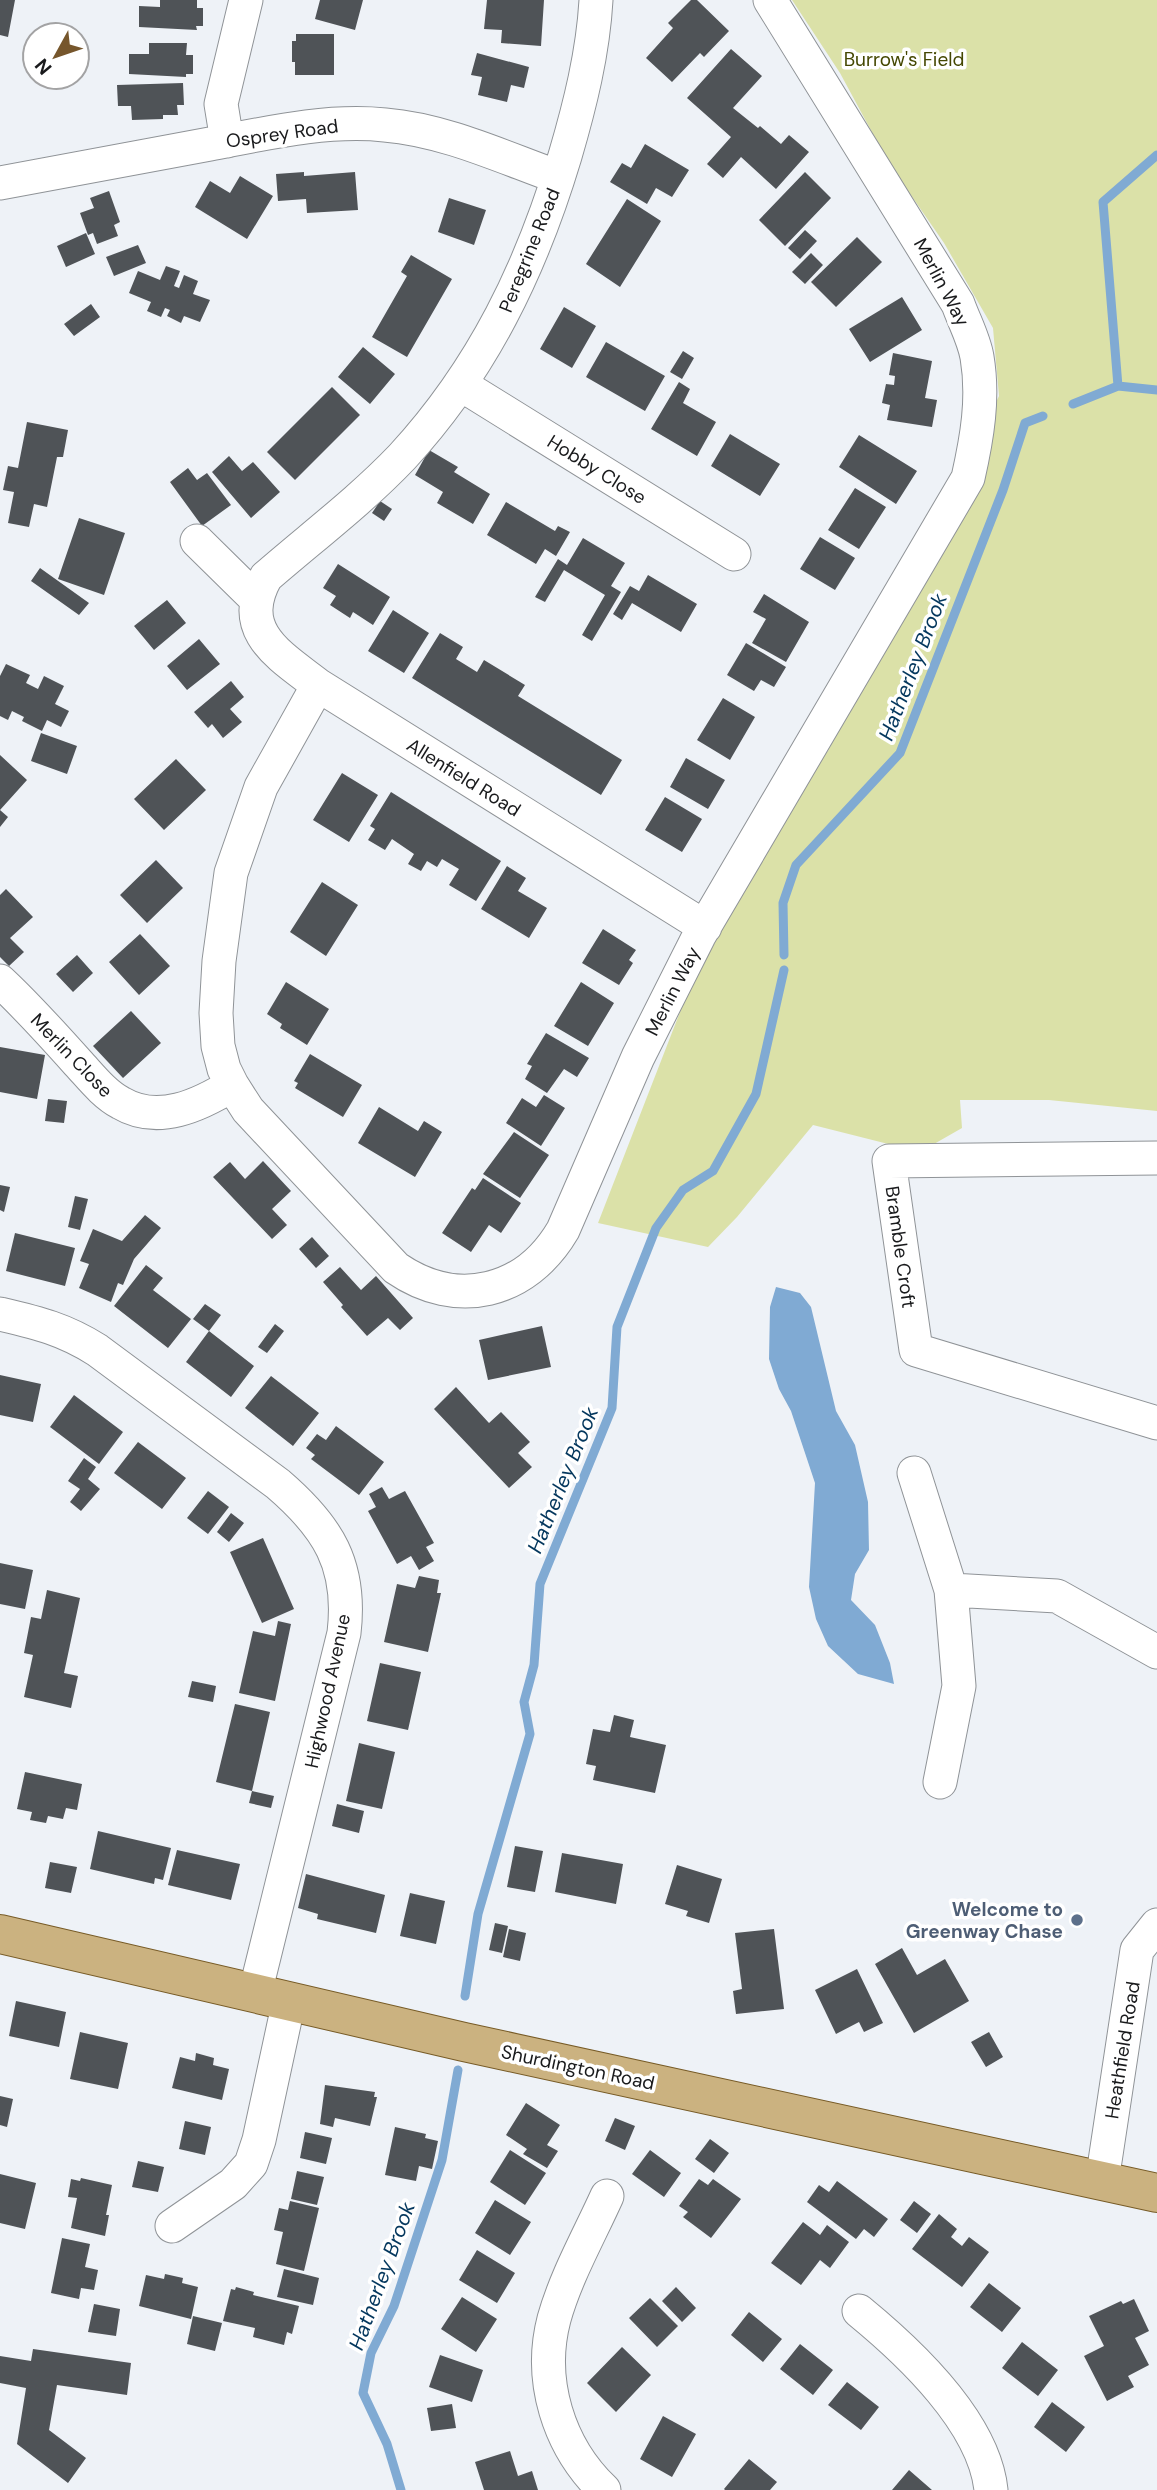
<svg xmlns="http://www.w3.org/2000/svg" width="1157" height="2490" font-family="'DM Sans',sans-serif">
  <rect width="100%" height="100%" fill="#eef2f7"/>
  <!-- green -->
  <path fill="#dbe1a8" d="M792,0H1157V1111L1049,1100H960L962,1128L920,1152L813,1125L737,1217L708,1247L598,1223L701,958L812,759L828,751L999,396L993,328L944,243L888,162L840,73Z"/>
  <!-- water -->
  <path fill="#80aad3" d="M776,1287L800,1293L811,1307L836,1411L855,1445L868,1502L869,1550L855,1574L851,1600L875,1625L890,1663L894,1684L858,1674L828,1646L816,1619L809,1587L815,1483L791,1411L779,1389L769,1359L770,1307Z"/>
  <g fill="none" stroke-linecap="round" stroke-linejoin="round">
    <!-- stream -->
    <path stroke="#80aad3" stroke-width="9" d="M1118,386L1157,390
      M1073,404L1118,386L1103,202L1157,155
      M784,955L783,903L796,865L900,753L1003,490L1025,423L1043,416
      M465,1996L478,1914L530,1734L524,1702L534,1665L540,1584L612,1408L617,1327L656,1228L683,1190L713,1171L756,1094L784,970
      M401,2490L387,2444L363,2393L371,2353L394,2306L442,2160L458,2070"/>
  </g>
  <!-- building -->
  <path fill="#4f5357" d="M0,0H15L8,37L0,35Z
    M160,0H197V8H203V26H196L197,30L139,27V6L160,7Z
    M320,0H363L355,30L315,19Z
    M487,0H544L541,46L501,43L502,30L484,29Z
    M691,0H697L729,31L704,57L700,53L672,82L646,58L673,28L668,23Z
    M296,34H334V75H295V62H292V41H296Z
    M149,43H187L186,55H193V74H186V77L129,74V54H149Z
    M731,49L762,76L733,108L758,128L760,126L781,144L789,135L809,152L776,189L741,157L723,178L707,164L731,137L687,98Z
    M477,53L529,67L524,88L511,85L507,102L478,95L482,77L471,75Z
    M183,83L184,105H177L178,115H163V119L132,120L131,106H118L117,85Z
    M645,144L689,170L672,197L656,188L647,204L610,182L622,163L631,168Z
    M304,172V176L355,172L358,210L307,213L306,199L278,201L276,174Z
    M805,172L831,198L785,246L759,220Z
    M240,176L273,196L247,239L195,207L210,181L230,193Z
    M109,191L120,222L114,225L118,236L97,244L93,233L88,235L80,213L94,208L90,198Z
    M449,198L486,210L474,245L438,232Z
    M627,199L661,221L620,287L586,264Z
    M805,230L817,241L800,259L788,248Z
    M86,233L95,254L66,267L57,246Z
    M857,237L882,262L836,307L811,282Z
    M138,245L146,263L114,276L106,257Z
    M811,253L823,265L805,284L792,272Z
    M411,255L452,279L407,357L372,337L407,276L401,272Z
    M166,266L180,271L174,286L179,288L184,275L198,281L193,294L210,300L200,322L184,316L181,323L167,316L170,310L165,308L161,317L147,311L151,302L129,293L138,271L160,280Z
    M902,297L922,330L870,362L849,329Z
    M91,304L100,317L74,336L64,324Z
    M564,307L596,326L572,368L540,349Z
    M606,342L665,376L645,411L586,377Z
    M363,347L395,374L370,404L338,377Z
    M683,351L694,358L682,379L670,372Z
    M893,353L932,361L925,398L937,400L932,427L887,420L890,405L882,403L886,384L894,385L895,376L889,375Z
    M679,382L690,389L683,403L716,422L697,456L651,429Z
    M332,387L360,415L295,480L267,452Z
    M27,422L68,430L63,457H57L47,507L34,504L29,527L8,523L14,492L3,490L8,466L18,468Z
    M730,434L780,464L760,496L711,466Z
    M859,435L917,471L896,504L839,467Z
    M429,450L458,467L454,472L490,494L473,524L437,503L443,492L415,475Z
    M229,456L242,471L253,462L280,492L251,518L212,472Z
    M188,468L197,480L207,473L231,505L202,526L170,482Z
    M855,488L886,507L859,549L828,530Z
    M380,501L392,509L384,521L372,513Z
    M506,502L555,531L558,526L570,532L556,556L545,549L536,564L487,535Z
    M79,518L125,533L104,595L58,579Z
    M820,537L855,558L835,590L800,569Z
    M583,538L625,563L611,586L621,592L592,641L582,635L605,595L564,570L545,602L535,597L558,559L567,565Z
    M338,564L390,597L373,625L353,612L350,618L330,605L336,596L323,588Z
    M40,568L89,603L79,615L31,581Z
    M648,575L697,604L681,632L632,603L622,620L613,614L630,586L639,591Z
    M764,594L809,622L786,662L752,643L766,619L753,612Z
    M167,600L186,623L154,650L134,626Z
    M393,610L429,633L404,673L368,651Z
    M440,633L463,647L456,659L477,672L484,660L525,685L518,696L622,760L601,795L412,678Z
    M199,639L220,664L187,690L167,666Z
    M746,643L786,667L774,687L761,680L754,691L727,675Z
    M6,664L30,675L26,683L38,689L44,676L64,686L55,704L69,711L61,727L47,720L42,731L22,721L24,717L12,711L8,720L0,716V676Z
    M231,681L244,697L230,709L242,722L223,738L212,724L208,728L194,712Z
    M723,698L755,717L730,760L697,740Z
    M41,733L77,746L67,774L31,761Z
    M0,755L27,780L0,810L8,817L0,827Z
    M686,758L725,780L708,809L670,787Z
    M176,759L206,790L164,830L134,799Z
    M342,773L378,795L349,842L313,820Z
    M391,792L501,861L476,901L449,885L459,869L442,859L437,867L427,861L421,871L408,864L414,854L392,839L385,850L368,840L375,829L370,826Z
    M665,797L702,819L682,852L645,830Z
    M156,860L183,888L147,923L120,895Z
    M507,866L526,878L518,891L547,908L529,938L481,909Z
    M322,882L358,905L326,956L290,932Z
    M6,889L33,917L10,938L24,952L9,966L0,957V895Z
    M603,929L636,950L629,960L633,963L619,985L582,963Z
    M140,934L170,966L139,995L109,962Z
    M77,955L93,973L73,992L56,974Z
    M286,982L329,1009L307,1045L280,1028L282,1024L267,1014Z
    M581,982L614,1003L588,1046L554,1026Z
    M131,1011L161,1043L123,1078L93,1046Z
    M546,1033L589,1058L577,1077L564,1069L547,1093L525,1079L532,1066L527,1064Z
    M0,1047L45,1055L37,1099L0,1092Z
    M310,1054L362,1085L343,1117L295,1088L298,1083L294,1081Z
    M544,1095L565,1108L541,1146L506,1123L522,1098L536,1107Z
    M48,1099L67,1101L64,1123L45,1121Z
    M379,1107L418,1131L424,1121L442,1132L415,1177L358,1143Z
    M514,1132L549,1155L520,1198L483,1174Z
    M263,1161L291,1191L272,1209L287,1225L272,1239L213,1177L230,1162L245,1179Z
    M483,1178L521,1203L501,1233L489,1225L471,1252L442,1233L472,1188L475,1190Z
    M0,1185L10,1187L4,1212L0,1210Z
    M75,1196L88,1199L80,1230L68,1227Z
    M145,1215L161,1228L134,1259L123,1285L118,1283L111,1302L79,1288L89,1264L80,1261L93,1229L122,1241Z
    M15,1233L75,1248L65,1286L6,1271Z
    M312,1237L329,1256L316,1268L299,1249Z
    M146,1265L163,1278L153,1290L191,1319L168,1348L114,1306Z
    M340,1267L361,1290L376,1276L413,1318L400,1330L388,1318L367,1336L341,1307L343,1305L323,1282Z
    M205,1304L221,1315L209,1331L254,1366L231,1397L186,1362L209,1331L193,1319Z
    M275,1324L284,1331L267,1353L258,1347Z
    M542,1326L551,1367L488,1380L479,1340Z
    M0,1375L41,1384L33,1422L0,1415Z
    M271,1376L319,1413L293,1446L245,1408Z
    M456,1387L489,1423L501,1412L530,1442L518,1453L532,1467L509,1488L434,1409Z
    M74,1395L123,1432L99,1464L50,1427Z
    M336,1426L384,1462L359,1495L311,1459L315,1455L306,1448L317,1434L326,1440Z
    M138,1442L186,1478L162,1509L114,1473Z
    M84,1458L96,1467L88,1479L100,1489L81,1511L70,1502L80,1489L68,1481Z
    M382,1487L389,1499L405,1491L434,1543L426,1547L434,1561L419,1570L411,1556L397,1564L368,1511L376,1507L369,1494Z
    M208,1491L229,1507L208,1534L187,1518Z
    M231,1513L244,1523L229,1542L217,1532Z
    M263,1538L294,1609L262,1623L230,1552Z
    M0,1563L33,1570L25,1609L0,1604Z
    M419,1576L439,1580L437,1593H441L428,1652L384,1642L397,1584L415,1588Z
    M47,1590L80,1598L64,1673L78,1676L71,1708L24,1697L33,1655L24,1653L31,1617L41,1619Z
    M278,1621L291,1624L275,1701L239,1693L253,1631L275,1636Z
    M380,1663L421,1672L408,1730L367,1721Z
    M192,1681L216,1686L213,1702L188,1697Z
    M235,1704L270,1712L252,1791L216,1782Z
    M614,1715L634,1720L630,1737L666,1745L655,1793L593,1780L596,1766L586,1764L593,1729L610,1732Z
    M359,1743L395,1752L382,1809L346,1801Z
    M25,1772L82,1784L77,1810L66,1808L63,1819L48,1816L46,1823L30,1820L32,1812L17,1809Z
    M252,1791L274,1796L271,1808L249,1803Z
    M337,1804L364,1811L359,1833L332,1826Z
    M98,1831L171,1848L163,1880L155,1878L154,1884L90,1869Z
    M515,1846L543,1851L535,1892L507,1887Z
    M177,1850L240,1864L231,1900L168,1885Z
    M562,1853L623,1864L616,1904L555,1892Z
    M50,1862L77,1867L71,1893L45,1888Z
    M677,1865L722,1879L709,1923L686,1916L688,1911L665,1904Z
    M306,1874L385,1895L376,1933L317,1919L318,1914L298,1908Z
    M410,1893L445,1901L436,1944L400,1936Z
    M495,1923L508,1926L502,1953L489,1950Z
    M509,1929L526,1933L520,1961L503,1957Z
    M774,1929L784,2009L736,2014L733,1991L742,1989L735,1933Z
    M902,1948L917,1975L945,1959L969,2001L914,2033L875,1964Z
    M857,1969L883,2023L864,2032L859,2022L836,2034L815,1990Z
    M16,2001L66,2012L59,2047L9,2036Z
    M80,2032L128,2043L118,2089L70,2079Z
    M989,2032L1003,2057L986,2067L971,2042Z
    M196,2053L214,2058L213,2065L229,2069L222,2100L172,2088L180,2057L195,2061Z
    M325,2085L375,2092L374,2097H377L370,2126L335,2118L333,2127L320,2124Z
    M0,2096L13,2099L7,2127L0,2125Z
    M526,2103L560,2125L547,2145L558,2151L547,2168L523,2154L527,2149L506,2135Z
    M615,2118L635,2126L625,2150L605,2141Z
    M185,2121L211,2127L205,2155L179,2149Z
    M395,2127L426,2134L425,2138L438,2141L432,2169L419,2166L416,2181L385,2175Z
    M305,2132L332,2138L326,2164L300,2158Z
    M710,2139L729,2153L714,2173L695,2159Z
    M510,2150L546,2173L525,2205L490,2182Z
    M650,2150L681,2173L664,2197L632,2174Z
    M138,2161L164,2167L158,2192L132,2187Z
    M297,2171L324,2177L317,2205L291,2199Z
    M0,2174L36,2183L25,2229L0,2223Z
    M81,2178L112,2185L106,2215H109L105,2236L71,2228L77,2198L68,2197L71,2179L80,2181Z
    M699,2179L708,2185L713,2179L741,2199L711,2238L683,2217L688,2212L679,2206Z
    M837,2181L888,2219L874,2237L864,2229L856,2239L807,2202L819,2185L829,2192Z
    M495,2200L531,2222L510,2255L475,2233Z
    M290,2201L319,2208L304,2271L276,2264L283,2232L274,2230L279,2208L288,2210Z
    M914,2201L931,2214L917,2233L900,2220Z
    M939,2214L957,2229L951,2237L962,2246L969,2237L989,2252L962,2287L912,2249Z
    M803,2222L820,2235L827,2225L849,2242L830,2268L820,2260L801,2285L771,2263Z
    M62,2238L90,2244L85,2267L98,2270L94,2290L81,2288L79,2299L51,2293Z
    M477,2250L515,2273L497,2303L459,2280Z
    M284,2269L319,2278L313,2305L277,2297Z
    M165,2274L183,2278L182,2283L198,2287L191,2319L139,2306L146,2275L164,2279Z
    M989,2283L1021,2308L1002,2332L970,2307Z
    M236,2287L254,2292L253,2295L299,2306L292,2334L287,2332L284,2345L253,2337L255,2328L223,2321L231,2289L235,2290Z
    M676,2287L696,2308L682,2322L662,2301Z
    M462,2297L497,2319L476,2352L441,2329Z
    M650,2298L678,2326L657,2347L629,2318Z
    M1134,2299L1149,2331L1135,2338L1149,2365L1128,2376L1134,2387L1107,2401L1084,2356L1104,2346L1089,2316L1121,2301L1123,2304Z
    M94,2304L120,2309L116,2336L88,2332Z
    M749,2312L782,2339L763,2362L731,2335Z
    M193,2316L222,2323L215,2351L187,2344Z
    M1022,2342L1058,2370L1038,2396L1002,2368Z
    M800,2344L833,2370L813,2395L780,2369Z
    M622,2347L651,2375L616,2412L587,2383Z
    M33,2349L131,2363L127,2395L57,2385L49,2430L86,2458L68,2483L17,2444L26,2388L0,2383V2356L31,2361Z
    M440,2355L483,2370L472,2402L429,2387Z
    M847,2382L879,2407L861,2430L828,2405Z
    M1052,2402L1085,2427L1066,2452L1034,2427Z
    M452,2404L456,2428L431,2431L427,2408Z
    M663,2416L696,2434L672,2477L640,2459Z
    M510,2451L518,2476L532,2471L538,2490H484L475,2462Z
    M749,2459L777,2482L770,2490H725L724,2489Z
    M909,2470L932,2490H892Z"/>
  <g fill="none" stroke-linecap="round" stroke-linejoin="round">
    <defs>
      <path id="street" d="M596,0C593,53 580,105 565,156C531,269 483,369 402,457C360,501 312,537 266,577C236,631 279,655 318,685L705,927
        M227,141L221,104L246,0
        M0,183C70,170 140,157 210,144C267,133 327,119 385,125C445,130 502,157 558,177
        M460,384L734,554
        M197,541L257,600
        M318,685L261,787L231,873L219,961L216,1013L218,1046L224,1069L232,1085L248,1110L396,1268C457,1310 526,1293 563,1230L638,1057L699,936L968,478C977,438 984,398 977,357C974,339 964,321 958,304L770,0
        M0,981C28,1007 53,1035 78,1063C91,1077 104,1094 121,1103C158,1125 200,1105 232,1085
        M1157,1158L889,1161L916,1350L1157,1423
        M0,1314C38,1323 64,1329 97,1350L278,1484C328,1527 352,1565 344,1633L255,1993
        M914,1473L951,1590L959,1686L940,1782
        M951,1590L1057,1596L1157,1652
        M1102,2181L1137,1950L1157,1925
        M172,2226L233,2184L251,2164L259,2140L289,2001
        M859,2311C909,2352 984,2422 991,2490
        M604,2490C558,2446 538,2380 554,2319C566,2276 589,2236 607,2196"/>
      <path id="primary" d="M0,1934L464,2042L1157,2193"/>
    </defs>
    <!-- street casing -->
    <use href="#street" stroke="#8f9397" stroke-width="35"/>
    <!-- primary casing -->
    <use href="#primary" stroke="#775b26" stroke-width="40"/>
    <!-- street -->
    <use href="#street" stroke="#fff" stroke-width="33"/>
    <!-- primary -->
    <use href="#primary" stroke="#cbb280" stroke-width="38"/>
  </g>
  <!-- markers -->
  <circle fill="#5c6f8a" stroke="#fff" stroke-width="2.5" cx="1077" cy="1920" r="7"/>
  <g text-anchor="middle" stroke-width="7" stroke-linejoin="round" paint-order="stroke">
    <!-- park labels -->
    <g font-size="19" fill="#444702" stroke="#fff">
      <text x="904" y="66">Burrow's Field</text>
    </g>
    <!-- street labels -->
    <g font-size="19" fill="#191a1c" stroke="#fff">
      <text transform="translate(282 133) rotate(-8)" y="7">Osprey Road</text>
      <text transform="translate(529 250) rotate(-68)" y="7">Peregrine Road</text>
      <text transform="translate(942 282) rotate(62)" y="7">Merlin Way</text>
      <text transform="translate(597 469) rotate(32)" y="7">Hobby Close</text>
      <text transform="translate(464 777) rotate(32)" y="7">Allenfield Road</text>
      <text transform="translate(672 991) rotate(-63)" y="7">Merlin Way</text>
      <text transform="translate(72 1055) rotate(46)" y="7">Merlin Close</text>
      <text transform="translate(901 1247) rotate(82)" y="7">Bramble Croft</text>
      <text transform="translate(327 1691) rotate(-78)" y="7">Highwood Avenue</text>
      <text transform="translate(1122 2050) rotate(-81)" y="7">Heathfield Road</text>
      <text transform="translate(578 2067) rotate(12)" y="7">Shurdington Road</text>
    </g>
    <!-- service labels -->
    <g font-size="19" font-weight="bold" fill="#4e5e75" stroke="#fff" text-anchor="end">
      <text x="1063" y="1916">Welcome to<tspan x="1063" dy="22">Greenway Chase</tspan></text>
    </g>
    <!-- water labels -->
    <g font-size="21" font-style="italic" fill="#04375d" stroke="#fff">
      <text transform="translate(913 667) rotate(-69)" y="7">Hatherley Brook</text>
      <text transform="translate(563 1480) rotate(-68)" y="7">Hatherley Brook</text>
      <text transform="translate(382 2276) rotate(-70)" y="7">Hatherley Brook</text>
    </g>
  </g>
  <!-- north arrow -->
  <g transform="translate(56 56) rotate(230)"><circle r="33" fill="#ffffff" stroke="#a3a3a4" stroke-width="2"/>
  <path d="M0-5L12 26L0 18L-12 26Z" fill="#76562c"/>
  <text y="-10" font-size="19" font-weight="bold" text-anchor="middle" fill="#191a1c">N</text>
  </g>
</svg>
